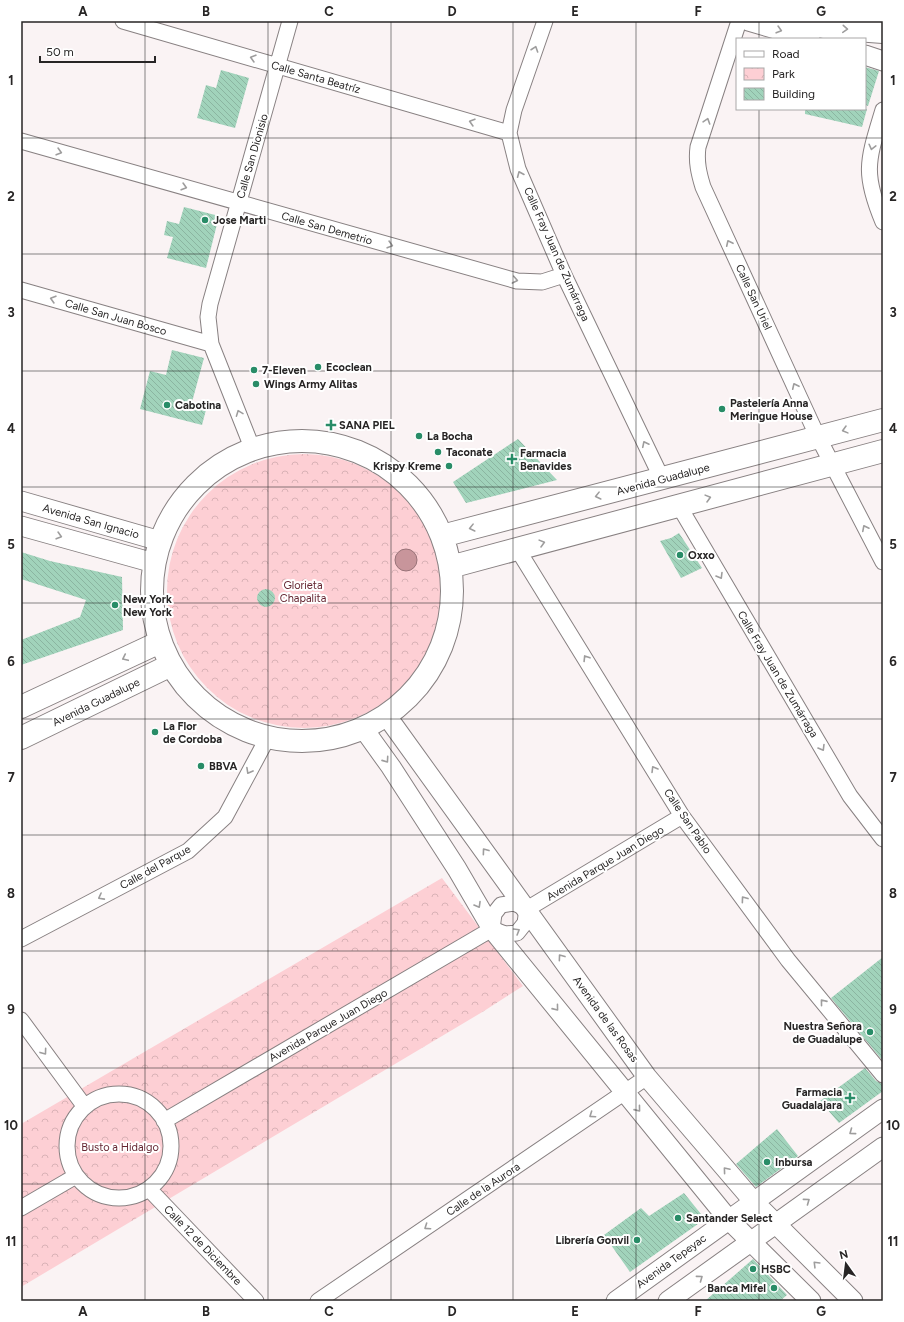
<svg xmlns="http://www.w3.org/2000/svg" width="904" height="1322" font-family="Figtree,sans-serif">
  <defs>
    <pattern id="park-crowns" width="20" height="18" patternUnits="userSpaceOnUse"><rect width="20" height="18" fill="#fdcfd4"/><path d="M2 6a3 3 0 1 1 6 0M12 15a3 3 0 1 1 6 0" fill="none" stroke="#d9b2b6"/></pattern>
    <pattern id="building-back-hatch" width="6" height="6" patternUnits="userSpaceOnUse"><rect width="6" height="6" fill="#a1d3bb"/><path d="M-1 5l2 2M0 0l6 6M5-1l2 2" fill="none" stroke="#8bb5a1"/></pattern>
  </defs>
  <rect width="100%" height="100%" fill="#faf3f4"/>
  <!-- park -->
  <path fill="url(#park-crowns)" d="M167 591a137 137 0 1 1 274 0a137 137 0 1 1-274 0Z
    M442,878L523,986L484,1011L21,1287V1124Z"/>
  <!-- water -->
  <path fill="#c8959b" stroke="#987378" d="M395 560a11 11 0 1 1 22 0a11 11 0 1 1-22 0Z"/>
  <!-- building -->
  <path fill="url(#building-back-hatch)" d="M865,67L879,71L868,106L865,105Z
    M221,70L249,78L235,128L197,118L206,85L216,88Z
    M805,109H867L862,127L805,114Z
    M184,207L219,216L206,268L167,258L173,237L164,235L167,221L179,224Z
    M172,350L204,358L192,402L207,406L202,425L140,409L150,371L166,375Z
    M518,439L557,480L466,503L453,482Z
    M679,533L702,568L681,578L660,541L671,538Z
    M21,552L50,561L122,577L123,630L21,665V640L80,617L86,600L21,579Z
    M257 598a9 9 0 1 1 18 0a9 9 0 1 1-18 0Z
    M883,957V1061L831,998Z
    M865,1068L876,1081L883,1084V1091L839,1123L820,1101Z
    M777,1129L798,1156L756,1187L736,1164Z
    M684,1193L705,1219L630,1272L604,1235L641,1208L649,1216Z
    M753,1259L787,1295L780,1301H705Z"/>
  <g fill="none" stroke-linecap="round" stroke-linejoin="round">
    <defs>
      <path id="minor" d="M123,21L509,133
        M545,21L514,110L509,133L518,169L564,275L662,479
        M739,21L698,147C696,162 699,174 703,187L815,431L883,562
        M883,110C868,160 862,172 883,222
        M21,141L517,281L542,282L564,275
        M21,290L211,344
        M253,450L211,344L208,317L210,304L290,21
        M679,506L850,796L883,839
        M518,550L682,816L788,960L883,1075
        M492,929L494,914L501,905L514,903L527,909
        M21,939L188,851L225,817L268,737
        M21,1020L85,1107
        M67 1146a52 52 0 1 1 104 0a52 52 0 1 1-104 0Z
        M164,1121L492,929L505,934L517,933L525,923L527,909L682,816
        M149,1189L256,1301
        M21,1208L76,1176
        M318,1301L647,1077"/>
      <path id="tertiary" d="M748,21L810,39
        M865,55L883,61
        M21,501L160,541
        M21,526L154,563
        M386,715L647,1077L754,1202L853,1301
        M363,728L391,767L457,869L492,929L729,1220L811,1301
        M616,1301L883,1109
        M668,1301L883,1147"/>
      <path id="primary" d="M152 591a150 150 0 1 1 300 0a150 150 0 1 1-300 0Z
        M442,536L883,420
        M450,567L883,451
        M21,707L160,642
        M21,738L171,665"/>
      <path id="motorway" d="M792,21L829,28L883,32"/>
    </defs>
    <!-- minor casing -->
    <use href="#minor" stroke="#888182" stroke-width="17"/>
    <!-- tertiary casing -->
    <use href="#tertiary" stroke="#888182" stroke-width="21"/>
    <!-- primary casing -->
    <use href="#primary" stroke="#888182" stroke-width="24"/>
    <!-- motorway casing -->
    <use href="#motorway" stroke="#888182" stroke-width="24"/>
    <!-- minor -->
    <use href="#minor" stroke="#fff" stroke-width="15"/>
    <!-- tertiary -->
    <use href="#tertiary" stroke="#fff" stroke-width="19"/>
    <!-- primary -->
    <use href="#primary" stroke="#fff" stroke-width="22"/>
    <!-- motorway -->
    <use href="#motorway" stroke="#fff" stroke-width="22"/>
  </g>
  <!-- one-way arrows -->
  <defs><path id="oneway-chevron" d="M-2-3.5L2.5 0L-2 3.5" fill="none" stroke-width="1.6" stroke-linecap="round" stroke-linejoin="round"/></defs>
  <g stroke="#9e9d9d">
    <use href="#oneway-chevron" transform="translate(845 29) rotate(4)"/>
    <use href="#oneway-chevron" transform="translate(779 30) rotate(16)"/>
    <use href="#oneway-chevron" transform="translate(535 49) rotate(-71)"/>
    <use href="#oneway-chevron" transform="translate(253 58) rotate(-164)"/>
    <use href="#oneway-chevron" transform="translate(707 121) rotate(-72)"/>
    <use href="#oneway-chevron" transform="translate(472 122) rotate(-164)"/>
    <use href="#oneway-chevron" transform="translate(872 147) rotate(104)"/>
    <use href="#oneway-chevron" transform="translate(59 152) rotate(16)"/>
    <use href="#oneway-chevron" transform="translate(520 174) rotate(-113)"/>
    <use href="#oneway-chevron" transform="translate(184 187) rotate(16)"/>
    <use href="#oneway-chevron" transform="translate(729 243) rotate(-115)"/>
    <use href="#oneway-chevron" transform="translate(390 245) rotate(16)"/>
    <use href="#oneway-chevron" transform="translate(515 280) rotate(11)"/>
    <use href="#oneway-chevron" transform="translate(53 299) rotate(-164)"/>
    <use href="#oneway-chevron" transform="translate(795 386) rotate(-115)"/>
    <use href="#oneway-chevron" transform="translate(239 413) rotate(-111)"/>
    <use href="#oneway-chevron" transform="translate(845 430) rotate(165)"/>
    <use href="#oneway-chevron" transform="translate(645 444) rotate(-116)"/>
    <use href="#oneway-chevron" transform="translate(598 496) rotate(166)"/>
    <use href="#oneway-chevron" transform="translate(708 498) rotate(-15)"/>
    <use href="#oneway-chevron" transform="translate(472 528) rotate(166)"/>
    <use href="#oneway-chevron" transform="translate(865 528) rotate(-117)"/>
    <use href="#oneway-chevron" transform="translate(59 536) rotate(16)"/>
    <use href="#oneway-chevron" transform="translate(542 543) rotate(-15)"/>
    <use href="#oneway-chevron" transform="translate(720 576) rotate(59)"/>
    <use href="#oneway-chevron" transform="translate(125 658) rotate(155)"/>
    <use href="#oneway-chevron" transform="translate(586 658) rotate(-122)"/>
    <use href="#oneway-chevron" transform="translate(822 748) rotate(59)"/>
    <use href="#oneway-chevron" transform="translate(386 760) rotate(55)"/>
    <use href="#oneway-chevron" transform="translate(654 769) rotate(-121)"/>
    <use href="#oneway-chevron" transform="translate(249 771) rotate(119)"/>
    <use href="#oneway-chevron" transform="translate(485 851) rotate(-126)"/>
    <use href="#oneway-chevron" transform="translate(101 897) rotate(152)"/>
    <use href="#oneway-chevron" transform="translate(744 899) rotate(-126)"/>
    <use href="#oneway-chevron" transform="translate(478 905) rotate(60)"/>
    <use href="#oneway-chevron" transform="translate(517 931) rotate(-31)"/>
    <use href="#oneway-chevron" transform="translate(561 957) rotate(-126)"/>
    <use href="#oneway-chevron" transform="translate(823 1002) rotate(-129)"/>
    <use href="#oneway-chevron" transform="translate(556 1008) rotate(51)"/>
    <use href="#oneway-chevron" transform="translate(44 1052) rotate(54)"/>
    <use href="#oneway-chevron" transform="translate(638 1109) rotate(51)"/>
    <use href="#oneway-chevron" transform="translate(592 1115) rotate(146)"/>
    <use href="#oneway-chevron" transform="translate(852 1132) rotate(144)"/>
    <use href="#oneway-chevron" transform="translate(726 1170) rotate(-130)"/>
    <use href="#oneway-chevron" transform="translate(807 1201) rotate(-36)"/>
    <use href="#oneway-chevron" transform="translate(427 1227) rotate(146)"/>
    <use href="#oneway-chevron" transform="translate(816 1264) rotate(-135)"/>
    <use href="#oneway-chevron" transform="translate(700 1278) rotate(-36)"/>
  </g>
  <!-- grid -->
  <path fill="none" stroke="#272525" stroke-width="1" stroke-opacity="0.55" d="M145,21V1301M268,21V1301M391,21V1301M513,21V1301M636,21V1301M759,21V39M759,109V1301M21,138H883M21,254H883M21,371H883M21,487H883M21,603H883M21,719H883M21,835H883M21,951H883M21,1068H883M21,1184H883"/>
  <!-- markers -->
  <g fill="#288c67" stroke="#fff" stroke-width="1.5">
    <circle cx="205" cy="220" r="4"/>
    <circle cx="318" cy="367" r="4"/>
    <circle cx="254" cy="370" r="4"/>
    <circle cx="256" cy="384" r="4"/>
    <circle cx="167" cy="405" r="4"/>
    <circle cx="722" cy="409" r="4"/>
    <path d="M329 419h4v4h4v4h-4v4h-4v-4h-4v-4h4z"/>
    <circle cx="419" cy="436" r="4"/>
    <circle cx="438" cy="452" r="4"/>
    <path d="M510 453h4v4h4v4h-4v4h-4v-4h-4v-4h4z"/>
    <circle cx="449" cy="466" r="4"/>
    <circle cx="680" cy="555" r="4"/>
    <circle cx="115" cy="605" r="4"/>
    <circle cx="155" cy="732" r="4"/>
    <circle cx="201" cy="766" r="4"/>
    <circle cx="870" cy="1032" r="4"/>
    <path d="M848 1092h4v4h4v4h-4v4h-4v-4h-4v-4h4z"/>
    <circle cx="767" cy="1162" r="4"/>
    <circle cx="678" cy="1218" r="4"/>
    <circle cx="637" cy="1240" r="4"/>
    <circle cx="753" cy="1269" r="4"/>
    <circle cx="774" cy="1288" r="4"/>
  </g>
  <g text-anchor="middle" stroke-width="4" stroke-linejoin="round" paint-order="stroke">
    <!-- street labels -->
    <g font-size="11" fill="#272525" stroke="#fff">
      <text transform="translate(316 77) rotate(16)" y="4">Calle Santa Beatríz</text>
      <text transform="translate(252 156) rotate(-74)" y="4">Calle San Dionisio</text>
      <text transform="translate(327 228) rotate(16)" y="4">Calle San Demetrio</text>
      <text transform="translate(557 254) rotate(66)" y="4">Calle Fray Juan de Zumárraga</text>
      <text transform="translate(754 297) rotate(65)" y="4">Calle San Uriel</text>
      <text transform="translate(116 317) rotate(16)" y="4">Calle San Juan Bosco</text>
      <text transform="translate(663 479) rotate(-15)" y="4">Avenida Guadalupe</text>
      <text transform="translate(91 521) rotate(16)" y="4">Avenida San Ignacio</text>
      <text transform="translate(778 674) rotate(59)" y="4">Calle Fray Juan de Zumárraga</text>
      <text transform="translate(96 702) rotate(-26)" y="4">Avenida Guadalupe</text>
      <text transform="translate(688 821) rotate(56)" y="4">Calle San Pablo</text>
      <text transform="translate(605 863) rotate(-31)" y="4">Avenida Parque Juan Diego</text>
      <text transform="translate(155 867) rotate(-29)" y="4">Calle del Parque</text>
      <text transform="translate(606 1019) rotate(54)" y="4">Avenida de las Rosas</text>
      <text transform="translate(328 1025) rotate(-30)" y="4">Avenida Parque Juan Diego</text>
      <text transform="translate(483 1189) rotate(-34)" y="4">Calle de la Aurora</text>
      <text transform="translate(203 1245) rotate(46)" y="4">Calle 12 de Diciembre</text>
      <text transform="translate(671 1261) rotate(-36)" y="4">Avenida Tepeyac</text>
    </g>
    <!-- poi labels -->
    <g font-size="11" font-weight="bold" fill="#272525" stroke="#fff" text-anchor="start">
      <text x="213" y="224">Jose Marti</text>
      <text x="326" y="371">Ecoclean</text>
      <text x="262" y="374">7-Eleven</text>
      <text x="264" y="388">Wings Army Alitas</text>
      <text x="730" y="407">Pastelería Anna<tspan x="730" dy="13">Meringue House</tspan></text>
      <text x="175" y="409">Cabotina</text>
      <text x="339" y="429">SANA PIEL</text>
      <text x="427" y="440">La Bocha</text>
      <text x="446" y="456">Taconate</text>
      <text x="520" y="457">Farmacia<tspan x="520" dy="13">Benavides</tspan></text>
      <text x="441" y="470" text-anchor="end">Krispy Kreme</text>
      <text x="688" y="559">Oxxo</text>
      <text x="123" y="603">New York<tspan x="123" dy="13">New York</tspan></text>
      <text x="163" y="730">La Flor<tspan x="163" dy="13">de Cordoba</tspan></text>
      <text x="209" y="770">BBVA</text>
      <text x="862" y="1030" text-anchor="end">Nuestra Señora<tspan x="862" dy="13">de Guadalupe</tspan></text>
      <text x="842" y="1096" text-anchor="end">Farmacia<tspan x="842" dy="13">Guadalajara</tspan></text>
      <text x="775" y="1166">Inbursa</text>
      <text x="686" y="1222">Santander Select</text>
      <text x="629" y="1244" text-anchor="end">Librería Gonvil</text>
      <text x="761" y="1273">HSBC</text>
      <text x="766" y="1292" text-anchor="end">Banca Mifel</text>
    </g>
    <!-- park labels -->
    <g font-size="11" fill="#652632" stroke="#fff">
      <text x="303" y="589">Glorieta<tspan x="303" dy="13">Chapalita</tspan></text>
      <text x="120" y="1151">Busto a Hidalgo</text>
    </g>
  </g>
  <!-- border -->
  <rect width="904" height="1322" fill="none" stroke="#ffffff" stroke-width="44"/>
  <!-- legend -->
  <rect x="736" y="38" width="130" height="72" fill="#ffffff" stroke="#a9a8a8"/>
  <rect x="744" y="51" width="20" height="6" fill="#ffffff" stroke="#a9a8a8"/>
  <text x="772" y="58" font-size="12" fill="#272525">Road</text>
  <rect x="744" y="68" width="20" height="12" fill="url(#park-crowns)" stroke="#a9a8a8"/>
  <text x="772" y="78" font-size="12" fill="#272525">Park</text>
  <rect x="744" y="88" width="20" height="12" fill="url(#building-back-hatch)" stroke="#a9a8a8"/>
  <text x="772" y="98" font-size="12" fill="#272525">Building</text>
  <!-- north arrow -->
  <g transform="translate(846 1264) rotate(346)" stroke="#ffffff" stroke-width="3" paint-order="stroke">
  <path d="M0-3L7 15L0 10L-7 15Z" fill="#272525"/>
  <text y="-6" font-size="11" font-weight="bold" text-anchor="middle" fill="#272525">N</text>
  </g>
  <!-- scale -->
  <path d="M40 56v6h115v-6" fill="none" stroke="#272525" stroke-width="2"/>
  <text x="46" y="56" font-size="12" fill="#272525" stroke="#ffffff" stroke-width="3" paint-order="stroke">50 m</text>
  <rect x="22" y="22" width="860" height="1278" fill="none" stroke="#272525" stroke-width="1.5"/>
  <g font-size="13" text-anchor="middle" font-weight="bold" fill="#272525">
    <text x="83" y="16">A</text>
    <text x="206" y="16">B</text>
    <text x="329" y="16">C</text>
    <text x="452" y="16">D</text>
    <text x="575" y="16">E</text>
    <text x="698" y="16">F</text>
    <text x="821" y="16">G</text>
    <text x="11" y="85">1</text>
    <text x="893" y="85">1</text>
    <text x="11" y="201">2</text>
    <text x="893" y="201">2</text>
    <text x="11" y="317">3</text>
    <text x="893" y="317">3</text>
    <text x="11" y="433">4</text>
    <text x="893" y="433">4</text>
    <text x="11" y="549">5</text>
    <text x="893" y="549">5</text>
    <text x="11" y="666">6</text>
    <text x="893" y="666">6</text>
    <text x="11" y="782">7</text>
    <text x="893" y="782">7</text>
    <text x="11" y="898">8</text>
    <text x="893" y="898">8</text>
    <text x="11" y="1014">9</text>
    <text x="893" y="1014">9</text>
    <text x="11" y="1130">10</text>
    <text x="893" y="1130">10</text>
    <text x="11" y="1246">11</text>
    <text x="893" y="1246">11</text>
    <text x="83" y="1316">A</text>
    <text x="206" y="1316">B</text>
    <text x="329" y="1316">C</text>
    <text x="452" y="1316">D</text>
    <text x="575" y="1316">E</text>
    <text x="698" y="1316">F</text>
    <text x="821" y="1316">G</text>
  </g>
</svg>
